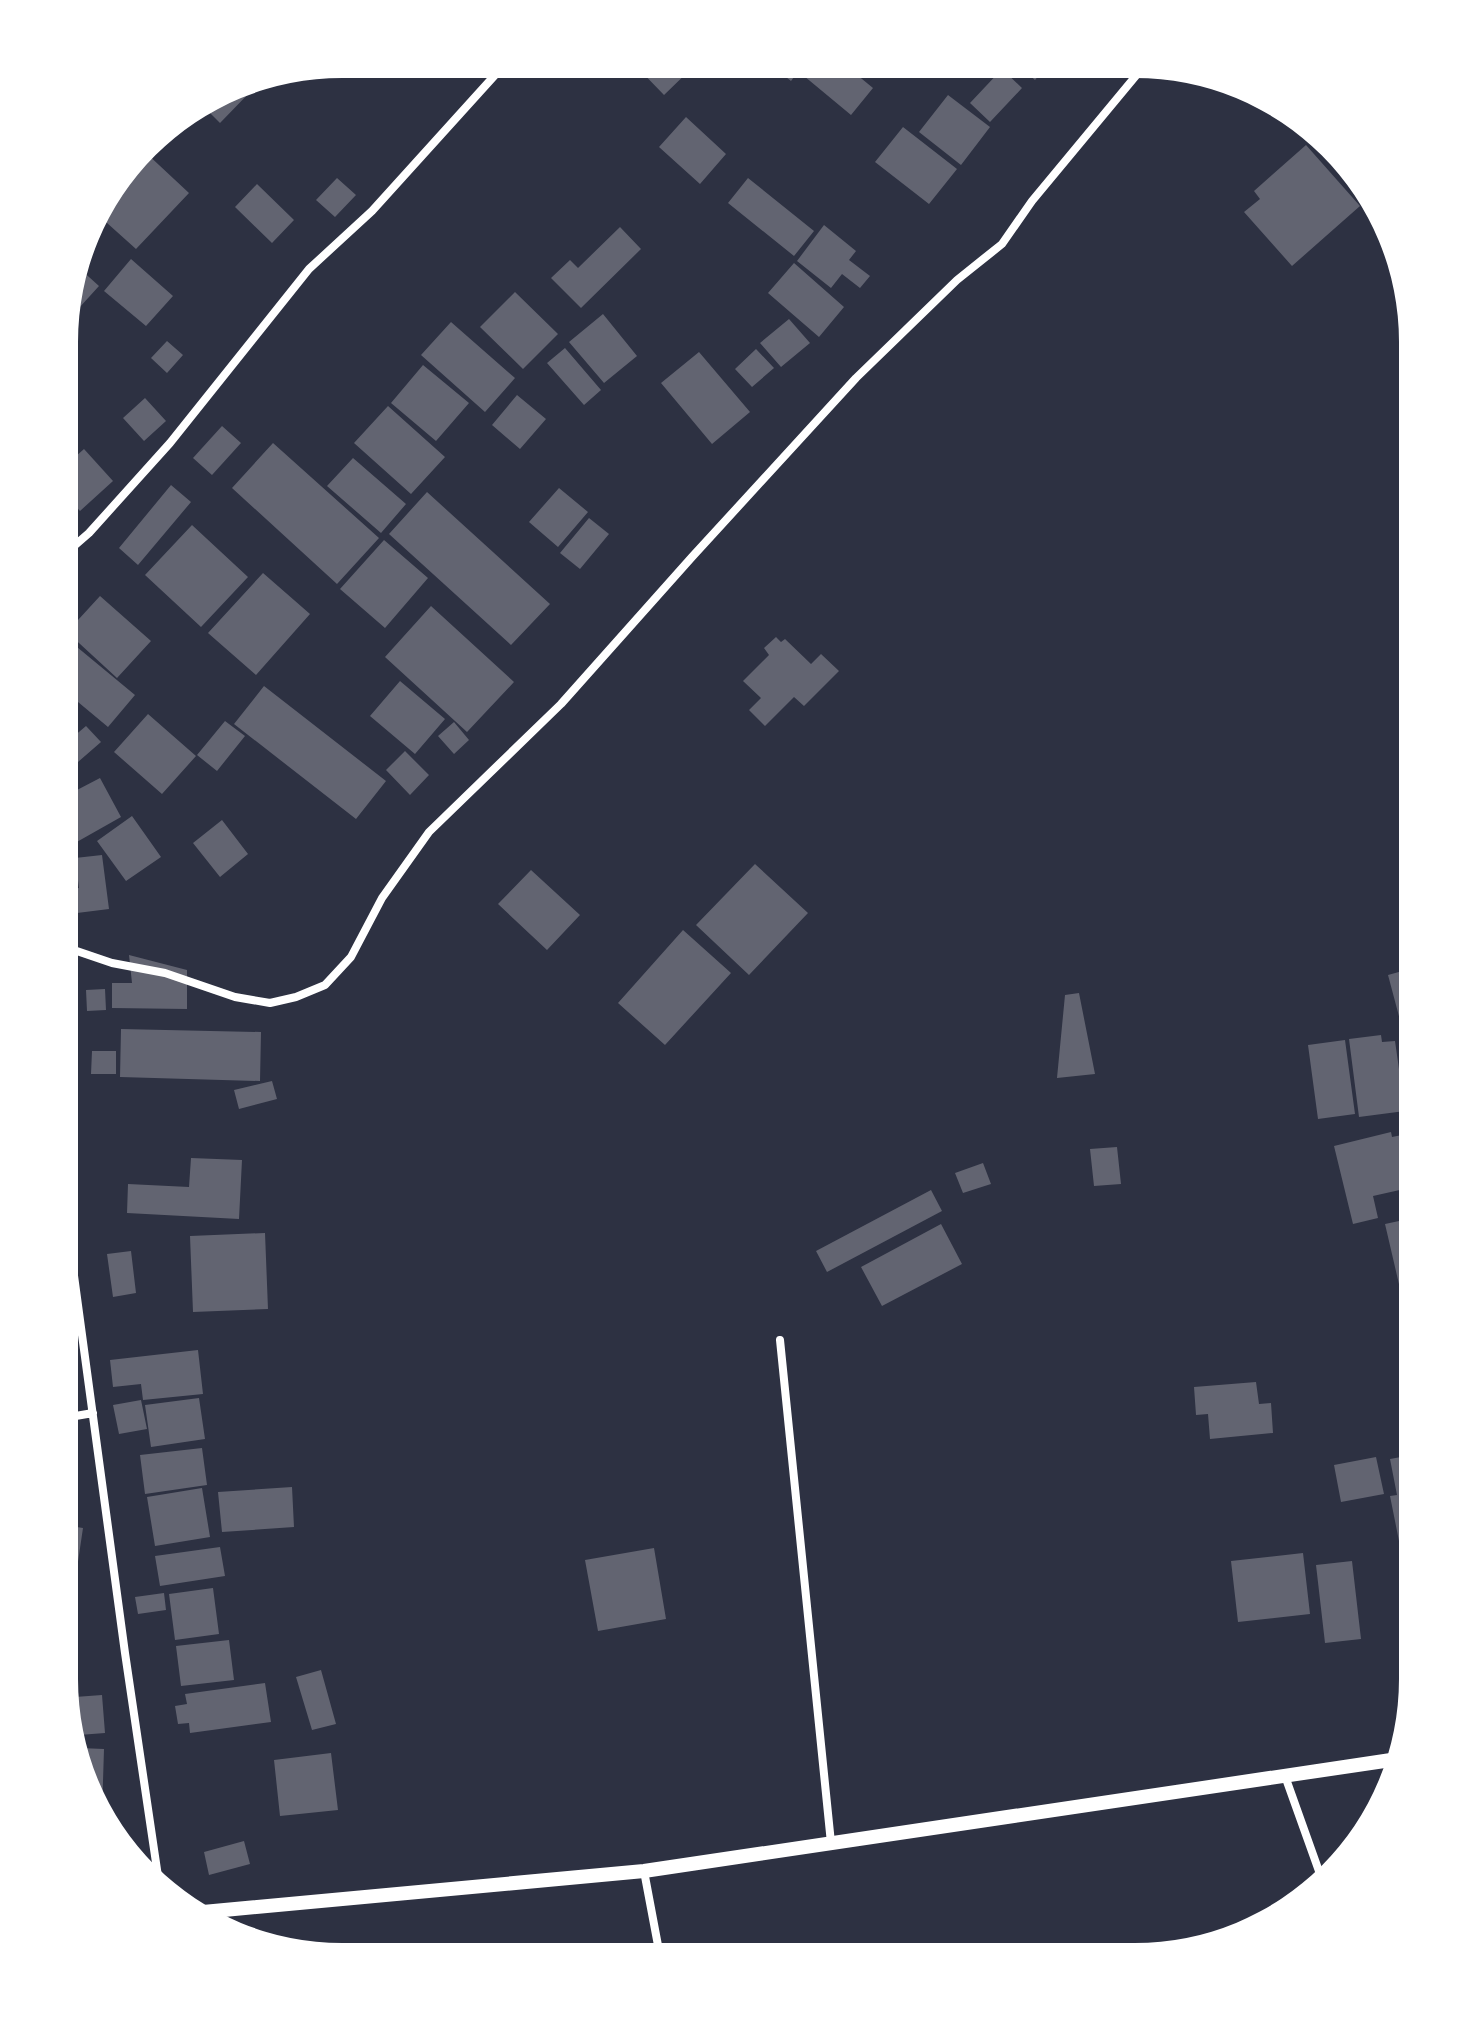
<svg xmlns="http://www.w3.org/2000/svg" width="1477" height="2021" font-family="'Source Serif 4',serif">
  <rect width="100%" height="100%" fill="#2d3142"/>
  <!-- building -->
  <path fill="#626471" d="M635,65H695L664,95Z
    M771,65H803L791,81Z
    M812,65H845L873,88L851,115L804,76Z
    M1019,66H1047L1035,80Z
    M1002,69L1022,88L990,122L970,103Z
    M245,83L252,90L220,123L204,107Z
    M948,95L990,127L961,165L919,132Z
    M686,117L726,154L700,184L659,147Z
    M903,127L957,169L929,204L875,162Z
    M1306,145L1360,206L1292,266L1244,212L1260,199L1254,191Z
    M144,151L189,193L136,249L97,214L101,204Z
    M337,178L356,195L335,217L316,200Z
    M748,178L814,231L794,256L728,203Z
    M257,184L294,220L272,243L235,207Z
    M824,225L856,251L849,260L870,276L860,288L842,274L831,288L797,261Z
    M620,227L641,249L581,308L551,278L570,260L578,268Z
    M131,259L173,296L146,326L104,291Z
    M794,263L844,307L819,337L768,293Z
    M79,268L99,286L69,319L66,316V305Z
    M515,292L558,334L523,369L480,327Z
    M603,314L637,356L604,383L569,342Z
    M789,319L810,343L781,367L760,343Z
    M451,322L515,378L485,412L421,355Z
    M167,341L183,355L167,373L151,358Z
    M565,348L601,390L584,405L547,363Z
    M756,349L774,368L752,387L735,369Z
    M699,352L750,412L712,444L661,383Z
    M423,365L469,403L436,441L391,403Z
    M517,395L546,419L520,449L492,425Z
    M145,398L166,421L144,441L123,418Z
    M388,406L445,457L411,494L354,443Z
    M222,426L241,443L212,475L193,458Z
    M273,443L379,538L337,584L232,488Z
    M84,449L113,481L80,511L66,496V465Z
    M353,458L406,504L381,533L327,486Z
    M171,485L191,502L138,565L119,548Z
    M559,488L588,512L558,547L529,522Z
    M427,492L550,604L511,645L389,534Z
    M589,518L609,534L580,569L560,553Z
    M192,525L248,577L201,627L145,575Z
    M384,540L428,578L385,628L340,589Z
    M263,573L310,614L256,675L208,633Z
    M100,596L151,641L117,678L67,632Z
    M431,606L514,682L467,732L385,657Z
    M776,637L781,642L785,639L811,664L821,654L839,671L804,706L794,697L765,726L749,710L761,698L743,681L769,655L764,648Z
    M77,647L135,695L108,727L66,692V660Z
    M400,681L445,719L415,754L370,716Z
    M264,686L386,781L356,819L234,724Z
    M148,714L196,756L162,794L114,752Z
    M225,721L245,736L217,771L197,755Z
    M454,722L469,740L454,754L438,736Z
    M86,726L101,742L78,762L66,747V743Z
    M405,751L429,775L410,795L386,770Z
    M66,769L77,790L100,778L121,817L75,843L66,825Z
    M132,816L161,857L126,881L97,841Z
    M222,820L248,854L220,877L193,843Z
    M102,855L109,909L69,914L66,890L79,888L75,858Z
    M755,864L808,913L749,975L696,925Z
    M531,870L580,915L547,950L498,904Z
    M683,930L731,973L665,1045L618,1003Z
    M129,955L187,970V1009L112,1008V983H132Z
    M1413,968V1033L1404,1035L1388,975Z
    M105,989L106,1010L87,1011L86,990Z
    M1079,993L1095,1074L1057,1078L1065,995Z
    M121,1029L261,1032L260,1081L120,1077Z
    M1381,1035L1382,1042L1395,1041L1405,1111L1359,1117L1349,1039Z
    M1345,1040L1355,1114L1318,1119L1308,1045Z
    M92,1051H116V1074H91Z
    M272,1081L277,1099L239,1109L234,1090Z
    M1391,1132L1392,1137L1407,1134L1413,1155V1187L1373,1196L1378,1218L1353,1224L1334,1146Z
    M1117,1147L1121,1184L1094,1186L1090,1149Z
    M191,1158L242,1160L239,1219L127,1213L128,1184L189,1187Z
    M983,1163L991,1184L963,1193L955,1173Z
    M931,1190L942,1211L827,1272L816,1251Z
    M1413,1218V1308L1405,1310L1385,1224Z
    M941,1224L962,1264L882,1306L861,1267Z
    M265,1233L268,1309L193,1312L190,1236Z
    M131,1251L136,1293L113,1297L107,1254Z
    M198,1350L203,1394L143,1400L141,1384L113,1387L110,1360Z
    M1256,1382L1259,1404L1271,1403L1273,1433L1210,1439L1208,1414L1196,1415L1194,1387Z
    M199,1398L205,1439L151,1447L145,1405Z
    M141,1400L147,1429L119,1434L113,1405Z
    M202,1448L207,1485L145,1494L140,1455Z
    M1412,1455V1554L1402,1556L1390,1496L1397,1495L1390,1459Z
    M1376,1457L1384,1494L1341,1502L1334,1465Z
    M292,1487L294,1527L222,1532L218,1492Z
    M202,1488L210,1537L155,1546L147,1497Z
    M64,1525L83,1528L68,1629L64,1628Z
    M220,1547L225,1576L160,1586L155,1556Z
    M654,1548L666,1619L598,1631L585,1560Z
    M1303,1553L1310,1614L1238,1622L1231,1561Z
    M1352,1561L1361,1639L1325,1643L1316,1565Z
    M213,1588L219,1634L175,1640L169,1594Z
    M164,1593L166,1610L138,1614L135,1597Z
    M229,1640L234,1680L181,1686L176,1646Z
    M321,1670L336,1724L312,1730L296,1677Z
    M265,1683L271,1722L190,1733L189,1723L178,1724L175,1706L187,1704L185,1694Z
    M102,1695L105,1733L79,1735L75,1697Z
    M80,1748L104,1749L102,1813L92,1801Z
    M331,1753L338,1810L280,1816L274,1760Z
    M244,1841L250,1864L209,1875L204,1852Z"/>
  <g fill="none" stroke-linecap="round" stroke-linejoin="round">
    <!-- minor -->
    <path stroke="#fff" stroke-width="8" d="M66,553L89,533L170,443L309,269L372,211L505,64
      M65,947L112,963L165,973L235,997L270,1003L296,997L325,985L351,957L382,898L429,832L561,704L692,557L856,378L957,280L1002,244L1032,201L1144,66
      M65,1209L125,1653L159,1883
      M780,1340L831,1843
      M64,1418L93,1413
      M1285,1776L1320,1874
      M644,1871L660,1956"/>
    <!-- tertiary -->
    <path stroke="#fff" stroke-width="14" d="M203,1912L644,1871L1391,1760"/>
  </g>
  <!-- crop -->
  <path d="M0 0H1477V2021H0ZM342 78H1135A264 264 0 0 1 1399 342V1679A264 264 0 0 1 1135 1943H342A264 264 0 0 1 78 1679V342A264 264 0 0 1 342 78Z" fill="#fff" fill-rule="evenodd"/>
</svg>
